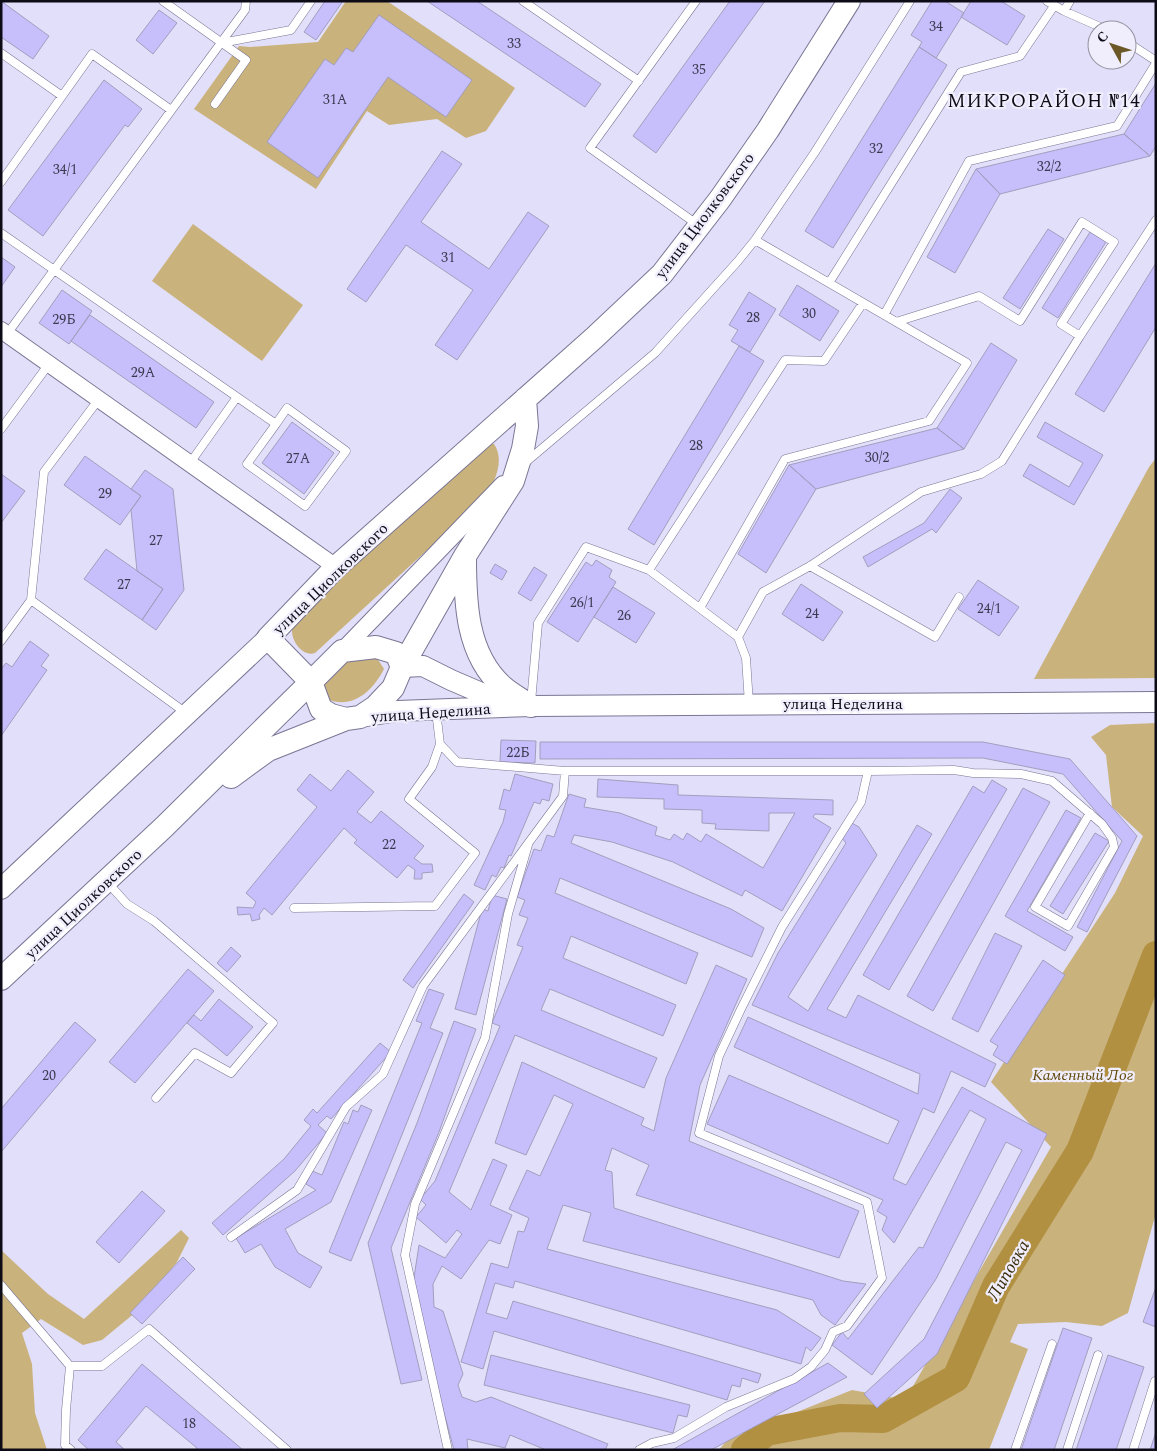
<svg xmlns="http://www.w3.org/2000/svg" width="1157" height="1451" font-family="Spectral,serif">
  <rect width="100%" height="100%" fill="#e2dffa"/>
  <!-- green -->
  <path fill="#cab27c" d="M346,1H387L515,88L486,131L466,138L437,119L389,125L367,111L316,189L194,109L239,46L250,47L318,42Z
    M193,224L303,305L262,361L152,281Z
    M487,444H494C505,460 495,481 486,496L315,653C303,657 292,642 292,631C292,625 296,620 298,615Z
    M1156,458V678L1034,679L1149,467Z
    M355,655L377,658L384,669C373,691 352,710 327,699L322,682Z
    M1156,723V1213L1128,1313L1102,1326L1066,1322L1018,1324L1010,1342L1028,1349L989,1450H719L727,1440L852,1390L905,1400L1051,1147L991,1082L1115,893L1143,836L1112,807L1106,755L1091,737L1110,725Z
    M181,1230L189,1238L177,1262L142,1307L102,1340L83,1345L41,1319L22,1333L32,1364L35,1413L47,1450H1V1250L48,1294L84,1319Z"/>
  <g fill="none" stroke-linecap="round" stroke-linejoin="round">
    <!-- river -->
    <path stroke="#b19042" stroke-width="28" d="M745,1450L766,1432L840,1418L883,1419L956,1378L996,1286L1080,1151L1156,955"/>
  </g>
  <!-- building -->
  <path fill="#c7bffb" stroke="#a29ebe" d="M1,1L49,36L33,59L1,37Z
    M325,1H343L316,40L304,32Z
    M427,1H477L601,84L585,107Z
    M730,1H765L656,153L633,136Z
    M932,1H945L964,13L936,58L919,47L922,42L911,35Z
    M971,1H1001L1025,16L1007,45L961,17Z
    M159,10L177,23L153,54L136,40Z
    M379,15L472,80L446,117L388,77L318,178L267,142L325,59L334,65L346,48L353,52Z
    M919,47L947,65L833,248L805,231Z
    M104,80L142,109L128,127L125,125L43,236L8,210Z
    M1156,83V146L1150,156L1124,134Z
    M1124,134L1150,156L1000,194L976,169Z
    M442,151L462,164L421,222L489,269L528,212L549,226L457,360L435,345L473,290L406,245L366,302L347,289Z
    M976,169L1000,194L955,273L927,257Z
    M1048,229L1064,239L1020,309L1003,298Z
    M1090,232L1106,242L1058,318L1042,308Z
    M1,257L15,267L1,287Z
    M1156,263V327L1104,412L1075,394Z
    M797,285L839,311L820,341L779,315Z
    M62,290L92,311L69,344L39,323Z
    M749,292L776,309L750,352L731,341L738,330L729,325Z
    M90,315L214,402L196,428L71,341Z
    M991,343L1017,360L964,449L937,428Z
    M739,346L764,361L654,545L628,529Z
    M292,422L334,453L304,494L262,463Z
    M1045,422L1103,455L1074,505L1023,476L1030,464L1069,487L1083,463L1037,437Z
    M937,428L964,449L816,489L789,465Z
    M85,456L141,496L120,525L64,485Z
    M789,465L816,489L766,573L738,554Z
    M145,470L173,489L184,590L156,630L142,620L163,589L137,571L131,510L141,496L131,489Z
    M1,474L25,491L1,523Z
    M950,489L962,498L936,533L932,529L868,567L863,557L924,523Z
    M106,549L163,589L142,620L84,579Z
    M596,560L612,570L609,577L616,582L578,642L547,622L586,562L592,566Z
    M495,564L507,571L502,580L490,573Z
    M534,567L547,575L531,601L518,593Z
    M978,580L1019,607L999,636L958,609Z
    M801,584L843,612L823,641L782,614Z
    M613,587L655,613L636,643L594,617Z
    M30,641L49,655L41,666L47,670L1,736V669L6,663L12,667Z
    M501,740L536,741L535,763L500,762Z
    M540,742H983L1070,759L1137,836L1087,932L1077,927L1122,841L1063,774L983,758L540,759Z
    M348,770L374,792L357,812L371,823L381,811L424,846L414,858L422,864H432L433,872L422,873V879H414L415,870L408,865L397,878L354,843L357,840L344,828L272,915L264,908L259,915L260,919L252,921L250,914L238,915L237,907L253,908L256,902L246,893L317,807L297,790L310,774L331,791Z
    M515,774L553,784L549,801L542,799L540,804L534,802L511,856L509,855L504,868L501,867L496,877L492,875L485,890L474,885L503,822L506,810L499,809L504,789L510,791Z
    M598,779L678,785V795L833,800V815L815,814L813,817L831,828L782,911L745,890L742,896L673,862L612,842L574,835L571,843L731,909L764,928L752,957L560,878L555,893L698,953L686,984L571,936L563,958L676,1005L663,1036L550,989L541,1010L657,1058L644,1088L515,1035L449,1192L471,1210L493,1159L507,1165L490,1205L512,1215L500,1244L489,1240L461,1279L442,1266L433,1284L434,1307L443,1311L463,1374L458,1385L462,1397L476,1402L491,1397L608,1444L605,1450H546L510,1435L505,1448L467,1439L468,1450H454L422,1330L413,1284L419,1245L445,1258L462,1234L457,1230L446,1243L416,1217L426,1205L420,1199L435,1181L500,1026L492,1023L523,947L517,945L528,918L519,915L525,900L517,897L534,849L541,851L547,835L554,837L569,794L586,799L584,807L620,813L657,827L655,835L670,840L674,834L683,840L687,833L701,842L706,834L763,868L795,813H769V831L715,829L716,824L702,823V810L664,809V799L597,797Z
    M992,780L1007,789L889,990L863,975L973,786L984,793Z
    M1023,788L1050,802L933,1011L907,996Z
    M1066,810L1081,818L1027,911L1073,937L1065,951L1005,916Z
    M850,822L859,827L877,855L788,997L808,1011L917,825L932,834L827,1009L846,1018L858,995L996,1064L985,1087L951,1071L934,1113L923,1108L893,1179L906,1185L962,1087L1047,1134L937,1354L877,1408L864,1394L924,1339L1022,1150L1006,1142L936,1279L872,1375L832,1345L842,1332L848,1339L919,1247L923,1248L986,1119L970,1110L894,1243L882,1230L887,1217L877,1211L883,1200L707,1124L729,1075L888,1144L899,1121L734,1047L748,1017L918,1094L920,1074L752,1005L778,953L846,843L841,837Z
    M1095,833L1109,841L1063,914L1050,906Z
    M464,894L474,902L413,988L403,980Z
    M492,895L507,899L476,1015L455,1009L482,909L488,911Z
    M995,933L1022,946L978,1032L952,1019Z
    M231,947L241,956L227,972L217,963Z
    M1043,960L1065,975L1007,1064L993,1055L998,1046L990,1041Z
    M716,965L747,979L700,1085L689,1141L859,1211L839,1258L636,1195L649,1165L612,1148L605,1170L612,1172L614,1208L843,1281L866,1284L835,1325L821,1315L813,1300L583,1241L591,1213L563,1205L547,1249L777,1310L821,1338L811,1351L806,1347L801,1364L515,1281L513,1288L495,1283L486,1313L507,1319L513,1301L761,1374L758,1383L742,1378L740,1387L732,1385L727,1400L494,1331L483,1369L461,1362L491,1263L508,1268L518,1231L524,1232L529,1218L509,1209L527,1170L540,1176L573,1104L554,1095L526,1155L495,1143L522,1062L644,1118L641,1125L654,1131L666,1078Z
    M188,969L214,991L135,1083L109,1062Z
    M429,989L444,994L430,1028L443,1033L351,1261L329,1252L422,1023L416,1021Z
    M219,999L253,1027L227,1056L187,1023L194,1015L201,1021Z
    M454,1021L476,1029L439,1132L391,1248L422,1380L401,1384L368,1243L417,1123Z
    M75,1022L96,1040L1,1152V1109Z
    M380,1043L391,1052L331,1119L327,1116L318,1125L327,1133L295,1171L223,1235L212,1223L284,1159L311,1126L304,1120L313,1109L317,1113Z
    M361,1105L372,1110L331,1202L285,1229L298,1253L322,1267L310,1288L275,1267L261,1244L245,1253L236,1238L316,1190L306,1184L312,1171L322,1175L344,1122L348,1124L353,1110L358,1112Z
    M142,1191L165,1211L119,1263L96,1242Z
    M183,1257L195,1269L142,1324L130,1313Z
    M1156,1287V1327L1143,1322Z
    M1063,1328L1092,1338L1054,1450H1021Z
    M491,1355L690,1405L687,1417L678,1415L673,1433L484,1385Z
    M1108,1355L1144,1367L1116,1450H1076Z
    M828,1363L847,1377L711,1450H672Z
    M142,1364L243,1450H196L197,1448L146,1406L116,1442L125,1450H89L78,1440Z
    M1156,1432V1450H1150Z"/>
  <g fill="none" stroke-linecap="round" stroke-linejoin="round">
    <defs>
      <path id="service" d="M163,1L246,60L215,104
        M523,1L639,81
        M696,1L590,148L698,225
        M1047,1L1064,11L1107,30
        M1064,11L1070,1
        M1127,42L1156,61
        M221,43L291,30L311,1
        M1,53L62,96
        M1,182L92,54L171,110
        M1,233L237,397L190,463
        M829,283L961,72L1020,56L1054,6
        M884,315L969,161L1117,126L1156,63
        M896,322L979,296L1020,321L1082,222L1114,242L1061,324L1080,336
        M7,334L245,10L246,1
        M237,397L276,424L287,408L346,451L305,506L247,464L276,424
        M99,399L44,472L31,600L186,713
        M1,429L49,364
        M526,462L655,353L738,261L755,240L815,152L910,1
        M810,566L935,637L959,597
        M649,570L785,360L824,361L863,303
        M700,608L785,459L929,421L967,363L755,240
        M1,641L31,600
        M531,702L538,623L586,547L649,570L738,637
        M749,704L746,658L738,637L763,592L810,566L921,492L981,474L1002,461L1080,336L1156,220
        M440,744L457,762L565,771H868L954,770L973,773L1021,774L1052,781L1102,824L1112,838L1114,847L1068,926L1035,907L1090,813
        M108,883L127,904L154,921L273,1023L231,1073L195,1053L156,1098
        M294,908L435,906L475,853L409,799L432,767L440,744L436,711
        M231,1237L297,1190L346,1107L383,1074L423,986L563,796L565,771
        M1,1285L70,1366L66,1410L65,1445L71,1450
        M70,1366H102L149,1329L287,1450
        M448,1450L405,1255L415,1204L485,1038L508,914L528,845
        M639,1450L652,1443L674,1438L726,1407L794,1379L811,1367L825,1350L833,1332L847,1326L882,1278L867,1202L699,1133L719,1056L741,1009L782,927L861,802L868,771
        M1015,1450L1052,1344
        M1067,1450L1098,1355
        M1133,1450L1155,1381"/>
      <path id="minor" d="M1,330L336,567
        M342,651L503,484"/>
      <path id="tertiary" d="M402,667L423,666L451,680L479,692L510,701
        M360,717L398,711L531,706L1156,702
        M1,889L268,638"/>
      <path id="secondary" d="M465,557C465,602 466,654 503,687C511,694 522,700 531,706
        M402,667L396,653L376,647L342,651L311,682L321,709L331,715L346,719L360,717L375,707L393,688L402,667L465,556L513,481L523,449L527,426L525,399
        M231,777L268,750L346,719
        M1,979L164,827L311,682L268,638L336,567L594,338L662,274L720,199L768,130L849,1"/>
    </defs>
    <!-- service casing -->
    <use href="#service" stroke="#7a7694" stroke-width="9"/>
    <!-- minor casing -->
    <use href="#minor" stroke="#7a7694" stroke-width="18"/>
    <!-- tertiary casing -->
    <use href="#tertiary" stroke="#7a7694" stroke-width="22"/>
    <!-- secondary casing -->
    <use href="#secondary" stroke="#7a7694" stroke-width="24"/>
    <!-- service -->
    <use href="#service" stroke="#fff" stroke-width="8"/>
    <!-- minor -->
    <use href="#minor" stroke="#fff" stroke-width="16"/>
    <!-- tertiary -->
    <use href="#tertiary" stroke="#fff" stroke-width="20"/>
    <!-- secondary -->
    <use href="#secondary" stroke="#fff" stroke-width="22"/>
  </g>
  <g text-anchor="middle" stroke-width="4.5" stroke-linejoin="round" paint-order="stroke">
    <!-- number labels -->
    <g font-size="14" fill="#3c384f">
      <text x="936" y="31">34</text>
      <text x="514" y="48">33</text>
      <text x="699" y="74">35</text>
      <text x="335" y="104">31А</text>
      <text x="876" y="153">32</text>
      <text x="1049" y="171">32/2</text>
      <text x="65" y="174">34/1</text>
      <text x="448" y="262">31</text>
      <text x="809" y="318">30</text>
      <text x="753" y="322">28</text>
      <text x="64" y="324">29Б</text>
      <text x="143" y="377">29А</text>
      <text x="696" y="450">28</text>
      <text x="877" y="462">30/2</text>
      <text x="298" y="463">27А</text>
      <text x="105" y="498">29</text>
      <text x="156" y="545">27</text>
      <text x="124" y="589">27</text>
      <text x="582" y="607">26/1</text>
      <text x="989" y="613">24/1</text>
      <text x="812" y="618">24</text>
      <text x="624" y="620">26</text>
      <text x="518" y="757">22Б</text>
      <text x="389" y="849">22</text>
      <text x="49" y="1080">20</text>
      <text x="189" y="1428">18</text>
    </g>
    <!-- street labels -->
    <g font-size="16" fill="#0d0b16" stroke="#f0eefc">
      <text transform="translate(704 215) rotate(-53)" y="6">улица Циолковского</text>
      <text transform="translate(330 578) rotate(-44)" y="6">улица Циолковского</text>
      <text x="843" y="709">улица Неделина</text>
      <text transform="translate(431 712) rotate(-4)" y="6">улица Неделина</text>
      <text transform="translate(83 903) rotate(-43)" y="6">улица Циолковского</text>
    </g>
    <!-- park labels -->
    <g font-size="16" font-style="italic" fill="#624b0d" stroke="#f0eefc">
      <text x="1083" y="1080">Каменный Лог</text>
    </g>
    <!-- water labels -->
    <g font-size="18" font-style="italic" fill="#392b07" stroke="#f0eefc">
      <text transform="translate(1008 1270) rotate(-60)" y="6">Липовка</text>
    </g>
    <!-- quarter labels -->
    <g font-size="19" letter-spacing="1" fill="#0d0b16" stroke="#f0eefc">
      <text x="1044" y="107">МИКРОРАЙОН №14</text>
    </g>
  </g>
  <!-- border -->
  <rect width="1157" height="1451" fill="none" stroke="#0d0b16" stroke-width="5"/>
  <!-- north arrow -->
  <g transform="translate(1112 45) rotate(310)"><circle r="24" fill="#f0eefc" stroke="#9593a0"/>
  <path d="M0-4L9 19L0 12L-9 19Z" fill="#6c5726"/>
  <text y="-8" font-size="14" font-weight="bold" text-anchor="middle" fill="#0d0b16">С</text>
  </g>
</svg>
